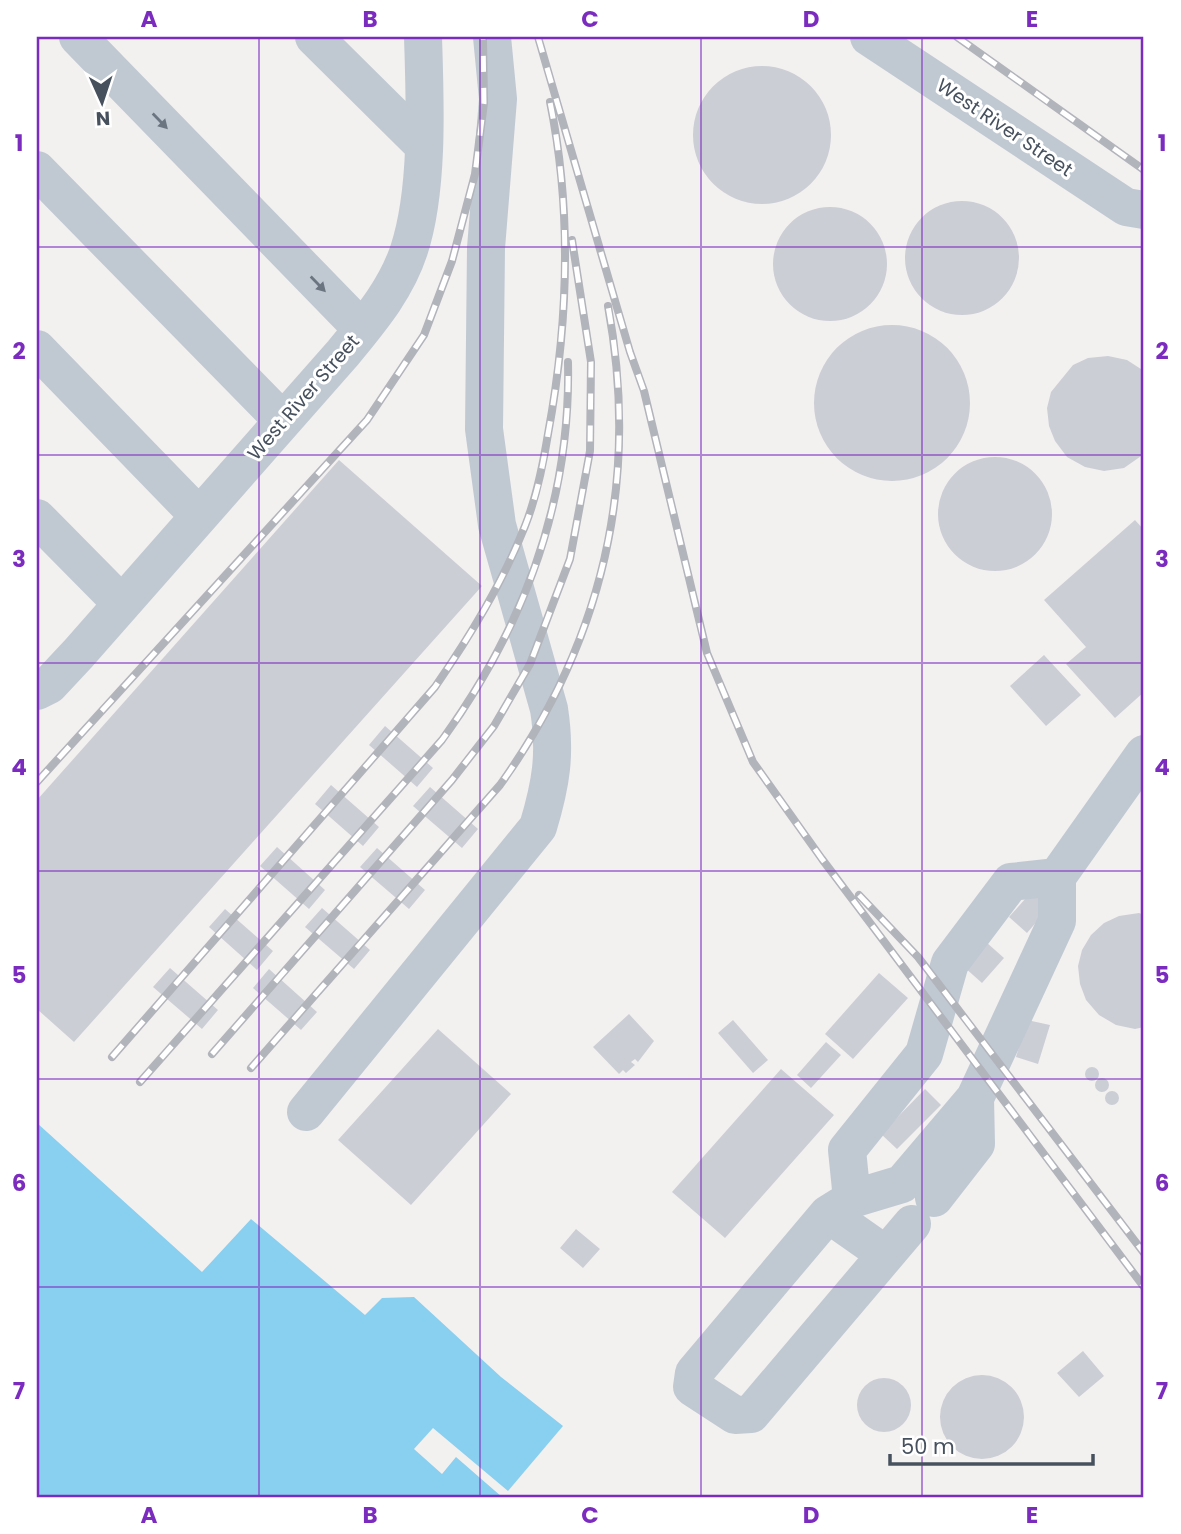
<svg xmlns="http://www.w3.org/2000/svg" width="1181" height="1534" font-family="Poppins,sans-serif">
  <rect width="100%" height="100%" fill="#f3f0f0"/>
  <!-- water -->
  <path fill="#89cfef" d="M37,1123L202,1272L251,1219L365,1315L382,1298L414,1297L501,1377L563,1426L508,1491L433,1428L414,1449L442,1474L456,1457L502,1497H37Z"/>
  <!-- building -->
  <path fill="#ccced6" d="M693 135a69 69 0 1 1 138 0a69 69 0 1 1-138 0Z
    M905 258a57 57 0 1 1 114 0a57 57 0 1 1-114 0Z
    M773 264a57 57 0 1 1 114 0a57 57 0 1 1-114 0Z
    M814 403a78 78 0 1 1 156 0a78 78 0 1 1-156 0Z
    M1108,356L1127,360L1144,371V454L1124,468L1104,471L1085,467L1067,457L1055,441L1049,426L1047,408L1051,392L1073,365L1088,358Z
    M938 514a57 57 0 1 1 114 0a57 57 0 1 1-114 0Z
    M339,460L482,586L74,1042L37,1009V800Z
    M1135,520L1144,530V692L1115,718L1066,664L1086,647L1044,600Z
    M1044,655L1081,695L1046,726L1010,686Z
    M385,726L433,768L417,787L369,745Z
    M331,785L379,827L363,846L315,804Z
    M430,787L478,829L462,848L413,806Z
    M277,847L325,890L309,909L260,866Z
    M377,848L425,890L409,909L360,867Z
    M1033,890L1051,905L1027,933L1009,917Z
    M322,908L370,950L354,969L305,927Z
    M225,909L273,951L257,970L209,927Z
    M1139,913L1144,915V1027L1135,1029L1116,1025L1099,1015L1086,1000L1080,984L1078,966L1082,950L1091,935L1104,923L1119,916Z
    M986,942L1004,958L982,983L964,967Z
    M170,968L218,1010L202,1029L153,987Z
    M269,969L317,1012L301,1030L253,988Z
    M879,973L908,998L853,1059L825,1034Z
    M629,1014L654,1041L638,1062L635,1059L631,1062L635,1065L626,1073L623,1070L619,1074L593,1047Z
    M733,1020L768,1060L753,1073L718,1033Z
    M1027,1020L1050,1025L1038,1064L1016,1057Z
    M438,1029L511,1094L411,1205L338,1140Z
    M826,1042L841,1055L811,1088L797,1075Z
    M1085 1074a7 7 0 1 1 14 0a7 7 0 1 1-14 0Z
    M781,1069L834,1115L725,1238L672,1192Z
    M1095 1085a7 7 0 1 1 14 0a7 7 0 1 1-14 0Z
    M925,1089L941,1105L897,1149L881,1134Z
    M1105 1098a7 7 0 1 1 14 0a7 7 0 1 1-14 0Z
    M576,1229L600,1249L583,1268L560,1248Z
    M1083,1351L1104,1376L1079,1397L1057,1373Z
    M940 1417a42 42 0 1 1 84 0a42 42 0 1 1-84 0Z
    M857 1405a27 27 0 1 1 54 0a27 27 0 1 1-54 0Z"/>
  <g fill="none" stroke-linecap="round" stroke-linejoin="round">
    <!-- minor -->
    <path stroke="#c0c9d2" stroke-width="38" d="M78,37L362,329
      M314,37L424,146
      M869,37L1126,207L1144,210
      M37,170L283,421
      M37,349L199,516
      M37,518L122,604
      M37,691L49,685L78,654L343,353C369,321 396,290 409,250C429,189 425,100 423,37
      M1057,877L1011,882L950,963L924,1054L847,1150L852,1199L902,1184L975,1098L1057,921V877L1144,754
      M306,1112L538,827C551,784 556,754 549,709L497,525L484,429L486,248L498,99L492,37
      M934,1198L976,1144L975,1098
      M852,1199L828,1214L694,1373L692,1387L735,1415L751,1414L912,1224
      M828,1214L885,1254"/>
    <defs>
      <path id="rail" d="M538,37L630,352L644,391L707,653L753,762L822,859L1144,1287
        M957,37L1144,170
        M37,782L367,420L424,335L452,261L475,174L484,103L483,37
        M859,895L918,957L1144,1253
        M212,1054L452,780L494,726L530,664L570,559L590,451L591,362L572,240
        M112,1057L435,687C470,636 502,584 525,526C537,496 543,465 548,434C568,325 572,210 550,102
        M251,1068L500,785C603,641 640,481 608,306
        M140,1082L442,740C524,627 571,502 568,362"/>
    </defs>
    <!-- rail casing -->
    <use href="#rail" stroke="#b2b4bb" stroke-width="8"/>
    <!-- rail -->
    <use href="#rail" stroke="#fff" stroke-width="5" stroke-dasharray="16" stroke-linecap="butt"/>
  </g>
  <!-- one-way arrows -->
  <defs><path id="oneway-solid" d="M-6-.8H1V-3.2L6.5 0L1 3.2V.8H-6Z" transform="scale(1.75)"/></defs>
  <g fill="#6b7581">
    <use href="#oneway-solid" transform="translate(160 121) rotate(46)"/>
    <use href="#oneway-solid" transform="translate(318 284) rotate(46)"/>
  </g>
  <!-- grid -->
  <path fill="none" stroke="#7b2cbf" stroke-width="2" stroke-opacity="0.55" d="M259,37V1497M480,37V1497M701,37V1497M922,37V1497M37,247H1144M37,455H1144M37,663H1144M37,871H1144M37,1079H1144M37,1287H1144"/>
  <g text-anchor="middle" stroke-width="6" stroke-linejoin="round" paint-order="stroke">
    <!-- street labels -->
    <g font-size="19" fill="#47515e" stroke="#fff">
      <text transform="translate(1005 127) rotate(34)" y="7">West River Street</text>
      <text transform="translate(303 397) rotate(-49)" y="7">West River Street</text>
    </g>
  </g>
  <!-- border -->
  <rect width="1181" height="1534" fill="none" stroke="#ffffff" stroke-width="77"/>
  <!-- north arrow -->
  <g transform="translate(102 102) rotate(177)" stroke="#ffffff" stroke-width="5" paint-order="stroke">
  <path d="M0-5L12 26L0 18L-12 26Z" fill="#47515e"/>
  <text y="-10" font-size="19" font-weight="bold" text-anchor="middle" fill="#47515e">N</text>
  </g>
  <!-- scale -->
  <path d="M890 1454v10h203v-10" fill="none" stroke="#47515e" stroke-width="3.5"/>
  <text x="901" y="1454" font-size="21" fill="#47515e" stroke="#ffffff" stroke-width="5" paint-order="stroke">50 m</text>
  <rect x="38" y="38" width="1104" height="1458" fill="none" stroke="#7b2cbf" stroke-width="2.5"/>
  <g font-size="23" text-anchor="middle" font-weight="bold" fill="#7b2cbf">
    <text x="149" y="27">A</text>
    <text x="370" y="27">B</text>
    <text x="590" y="27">C</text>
    <text x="811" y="27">D</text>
    <text x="1032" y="27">E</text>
    <text x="19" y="151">1</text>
    <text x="1162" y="151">1</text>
    <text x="19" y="359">2</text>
    <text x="1162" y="359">2</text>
    <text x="19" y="567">3</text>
    <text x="1162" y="567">3</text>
    <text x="19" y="775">4</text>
    <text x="1162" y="775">4</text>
    <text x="19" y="983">5</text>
    <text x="1162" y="983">5</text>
    <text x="19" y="1191">6</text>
    <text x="1162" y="1191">6</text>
    <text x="19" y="1399">7</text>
    <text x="1162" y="1399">7</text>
    <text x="149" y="1523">A</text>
    <text x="370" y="1523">B</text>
    <text x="590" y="1523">C</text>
    <text x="811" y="1523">D</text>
    <text x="1032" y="1523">E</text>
  </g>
</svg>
